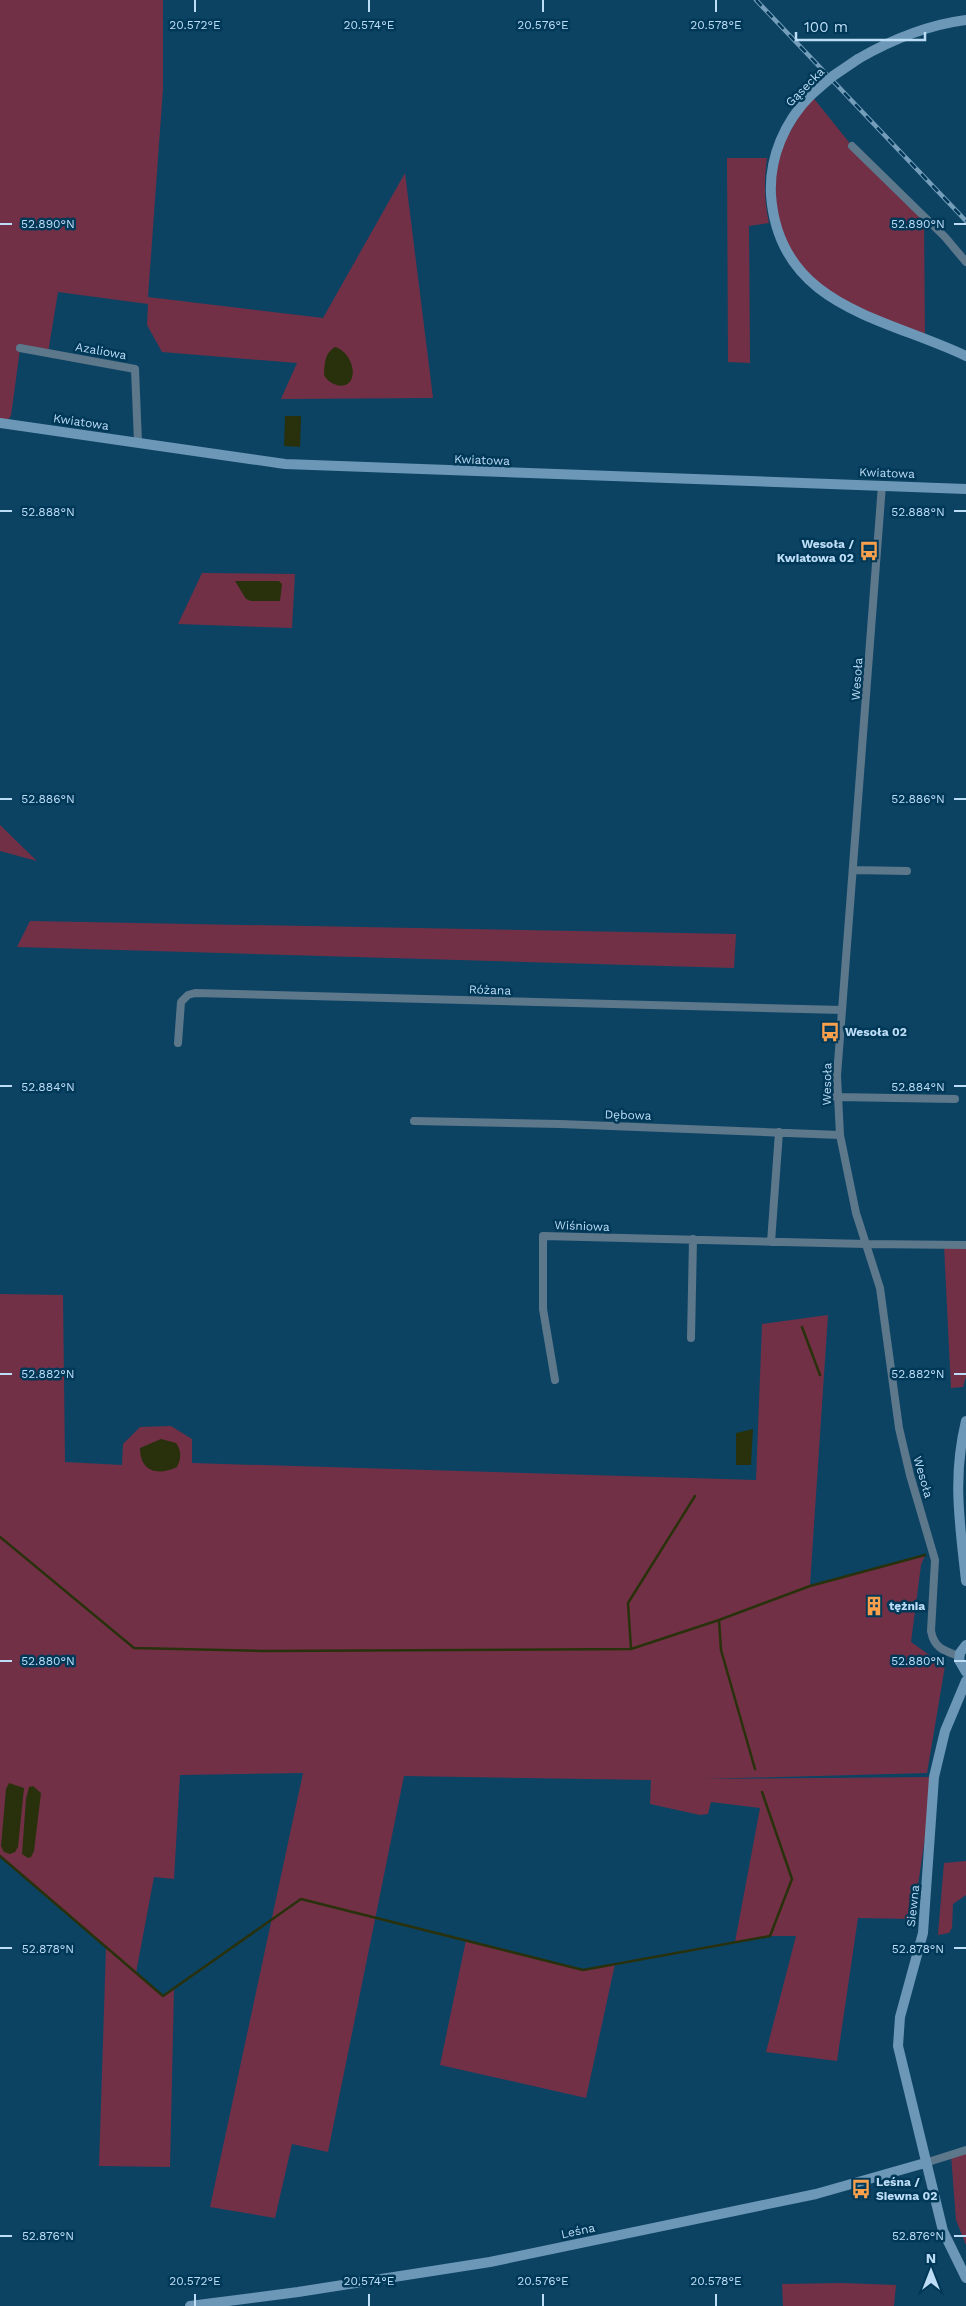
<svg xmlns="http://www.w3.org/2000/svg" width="966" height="2306" font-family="'Work Sans',sans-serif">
  <rect width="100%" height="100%" fill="#0c4363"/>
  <!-- green -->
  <path fill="#723046" d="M0,0H163V89L148,297L323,318L405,173L433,398L281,399L297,363L162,352L147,325L148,304L58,292L48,353L20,349L11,416L4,424L0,423Z
    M811,95L852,146L924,217L925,338L863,314L805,276L776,223L775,158Z
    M727,158H767C764,181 764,200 769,223L749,226L750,363L728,362Z
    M202,573L295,574L292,628L178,624Z
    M0,825L37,861L0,851Z
    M30,921L736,934L734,968L17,947Z
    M944,1245L966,1246V1377L963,1387L951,1388Z
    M0,1294L63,1295L65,1462L122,1465L123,1444L140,1427L171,1426L192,1439V1463L756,1480L762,1324L828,1315L810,1585L925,1555L921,1565L911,1642L945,1666L927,1773L703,1779L934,1777L913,1919L858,1918L837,2061L766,2052L796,1936H770L735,1942L760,1808L711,1802L708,1814L700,1815L650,1804L651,1780L404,1776L328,2152L292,2144L275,2218L210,2207L303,1773L180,1775L174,1879L154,1877L136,1973L163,1996L174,1988L170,2167L99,2166L106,1947L0,1856Z
    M966,1861V1895L953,1904L952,1928L949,1933L938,1935L944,1863Z
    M466,1940L583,1970L615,1964L586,2098L440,2065Z
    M966,2150V2245L956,2220L951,2155Z
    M842,2283L896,2285L894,2306H783L782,2284Z"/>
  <!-- water -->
  <path fill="#28310c" d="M335,347C347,350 357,368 351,380C345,391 328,384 324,375C325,363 324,354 335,347Z
    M285,416H301L300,447L284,446Z
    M235,581H279L282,584L280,601H251L246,599Z
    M753,1429L751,1465H736V1433Z
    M161,1439L176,1443C182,1451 181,1459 177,1467C158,1476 140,1472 140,1448Z
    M9,1783L24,1788L18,1847L15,1852L10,1854L4,1852L1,1846L6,1789Z
    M33,1786L41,1793L34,1851L31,1857L28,1858L22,1854L26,1799L29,1787Z"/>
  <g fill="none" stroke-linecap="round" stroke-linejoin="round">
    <!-- stream -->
    <path stroke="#28310c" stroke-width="2.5" d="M802,1327L820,1375
      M0,1537L134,1648L264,1651L631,1649L719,1620
      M631,1649L628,1603L695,1496
      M755,1769L721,1650L719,1620L810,1586L925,1555
      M0,1856L163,1996L301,1899L583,1970L770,1936L792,1879L762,1792"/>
    <!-- street -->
    <path stroke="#5d778b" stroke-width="8" d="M852,146L945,237L966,262
      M20,348L135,369L138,442
      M882,485L837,1076L840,1135L856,1213L880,1288L899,1428L910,1475L935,1560L931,1631C934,1648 944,1651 959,1656
      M854,870L907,871
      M178,1043L181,1002L188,995L195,993L842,1010
      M836,1097L955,1099
      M414,1121L560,1124L840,1135
      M771,1242L779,1132
      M691,1338L693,1239
      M555,1380L543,1309V1236L866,1244L966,1245
      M925,2163L966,2150"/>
    <!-- secondary -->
    <path stroke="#6c97b6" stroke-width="10" d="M858,59C891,40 927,25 966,20
      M811,95C785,121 769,157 771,195C779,307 884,317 966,356
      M0,423L285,464L966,489
      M966,1421C952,1478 960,1524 966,1581
      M966,1645L960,1653L959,1660L966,1672
      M966,1681L945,1731L934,1777L923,1933L900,2017L898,2046L943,2231L966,2278
      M190,2306L298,2292L490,2262L816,2194L925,2163"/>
    <defs>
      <path id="rail" d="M756,0L966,221"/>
    </defs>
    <!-- rail casing -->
    <use href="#rail" stroke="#749db9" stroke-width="4.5"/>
    <!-- rail -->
    <use href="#rail" stroke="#003858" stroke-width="2.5" stroke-dasharray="8" stroke-linecap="butt"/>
    <!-- secondary-bridge -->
    <path stroke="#6c97b6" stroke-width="10" d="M811,95L833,76L858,59"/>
  </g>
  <!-- ticks -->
  <path fill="none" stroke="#bdddf6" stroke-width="2" d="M195,0V12M369,0V12M543,0V12M716,0V12M0,224H12M954,224H966M0,511H12M954,511H966M0,799H12M954,799H966M0,1086H12M954,1086H966M0,1374H12M954,1374H966M0,1661H12M954,1661H966M0,1948H12M954,1948H966M0,2236H12M954,2236H966M195,2294V2306M369,2294V2306M543,2294V2306M716,2294V2306"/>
  <!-- icons -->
  <defs>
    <symbol id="bus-bare" viewBox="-9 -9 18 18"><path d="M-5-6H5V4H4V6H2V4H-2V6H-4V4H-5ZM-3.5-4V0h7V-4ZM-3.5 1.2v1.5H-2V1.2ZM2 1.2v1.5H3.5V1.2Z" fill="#f9a04c" stroke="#003858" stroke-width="2.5" paint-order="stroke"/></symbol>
    <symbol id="building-bare" viewBox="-9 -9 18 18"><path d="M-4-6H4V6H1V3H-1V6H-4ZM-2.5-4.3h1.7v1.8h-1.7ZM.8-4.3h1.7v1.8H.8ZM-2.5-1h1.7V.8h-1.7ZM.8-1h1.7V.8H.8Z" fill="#f9a04c" stroke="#003858" stroke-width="2.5" paint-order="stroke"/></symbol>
  </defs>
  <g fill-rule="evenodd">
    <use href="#bus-bare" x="855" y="537" width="28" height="28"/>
    <use href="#bus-bare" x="816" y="1018" width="28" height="28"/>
    <use href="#building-bare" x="860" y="1592" width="28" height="28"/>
    <use href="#bus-bare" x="847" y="2175" width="28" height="28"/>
  </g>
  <g text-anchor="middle" stroke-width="5" stroke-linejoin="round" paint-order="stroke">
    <!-- street labels -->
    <g font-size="12" fill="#bdddf6" stroke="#003858">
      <text transform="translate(805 87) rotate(-45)" y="4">Gąsecka</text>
      <text transform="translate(101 351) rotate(10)" y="4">Azaliowa</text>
      <text transform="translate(81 422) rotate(8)" y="4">Kwiatowa</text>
      <text transform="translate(482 460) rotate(2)" y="4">Kwiatowa</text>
      <text transform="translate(887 473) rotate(2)" y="4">Kwiatowa</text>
      <text transform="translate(857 679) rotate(-86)" y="4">Wesoła</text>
      <text transform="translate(490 990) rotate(2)" y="4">Różana</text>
      <text transform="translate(827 1084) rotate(-89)" y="4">Wesoła</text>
      <text transform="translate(628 1115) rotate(2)" y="4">Dębowa</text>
      <text transform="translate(582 1226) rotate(2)" y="4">Wiśniowa</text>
      <text transform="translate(923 1477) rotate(74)" y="4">Wesoła</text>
      <text transform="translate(913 1906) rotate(-84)" y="4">Siewna</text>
      <text transform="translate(578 2231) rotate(-12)" y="4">Leśna</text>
    </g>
    <!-- poi labels -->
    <g font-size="12" font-weight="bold" fill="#bdddf6" stroke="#003858" text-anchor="start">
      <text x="854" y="548" text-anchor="end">Wesoła /<tspan x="854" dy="14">Kwiatowa 02</tspan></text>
      <text x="845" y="1036">Wesoła 02</text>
      <text x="889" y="1610">tężnia</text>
      <text x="876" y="2186">Leśna /<tspan x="876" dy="14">Siewna 02</tspan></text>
    </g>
  </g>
  <g font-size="12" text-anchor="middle" fill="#bdddf6" stroke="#003858" stroke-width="5" stroke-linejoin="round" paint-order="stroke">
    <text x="195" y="29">20.572°E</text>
    <text x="369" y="29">20.574°E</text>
    <text x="543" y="29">20.576°E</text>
    <text x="716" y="29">20.578°E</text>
    <text x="48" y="228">52.890°N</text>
    <text x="918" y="228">52.890°N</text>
    <text x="48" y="516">52.888°N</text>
    <text x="918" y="516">52.888°N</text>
    <text x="48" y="803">52.886°N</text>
    <text x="918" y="803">52.886°N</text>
    <text x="48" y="1091">52.884°N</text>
    <text x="918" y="1091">52.884°N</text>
    <text x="48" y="1378">52.882°N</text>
    <text x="918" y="1378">52.882°N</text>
    <text x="48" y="1665">52.880°N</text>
    <text x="918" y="1665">52.880°N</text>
    <text x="48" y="1953">52.878°N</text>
    <text x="918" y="1953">52.878°N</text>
    <text x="48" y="2240">52.876°N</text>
    <text x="918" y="2240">52.876°N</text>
    <text x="195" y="2285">20.572°E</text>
    <text x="369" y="2285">20.574°E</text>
    <text x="543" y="2285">20.576°E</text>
    <text x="716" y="2285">20.578°E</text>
  </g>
  <!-- north arrow -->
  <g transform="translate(931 2271)" stroke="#003858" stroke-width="4" paint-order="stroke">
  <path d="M0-4L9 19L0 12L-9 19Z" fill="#bdddf6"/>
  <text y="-8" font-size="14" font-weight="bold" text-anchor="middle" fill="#bdddf6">N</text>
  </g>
  <!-- scale -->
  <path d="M796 32v8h129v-8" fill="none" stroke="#bdddf6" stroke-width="2.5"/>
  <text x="804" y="32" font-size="15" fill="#bdddf6" stroke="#003858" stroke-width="4" paint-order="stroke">100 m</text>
</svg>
